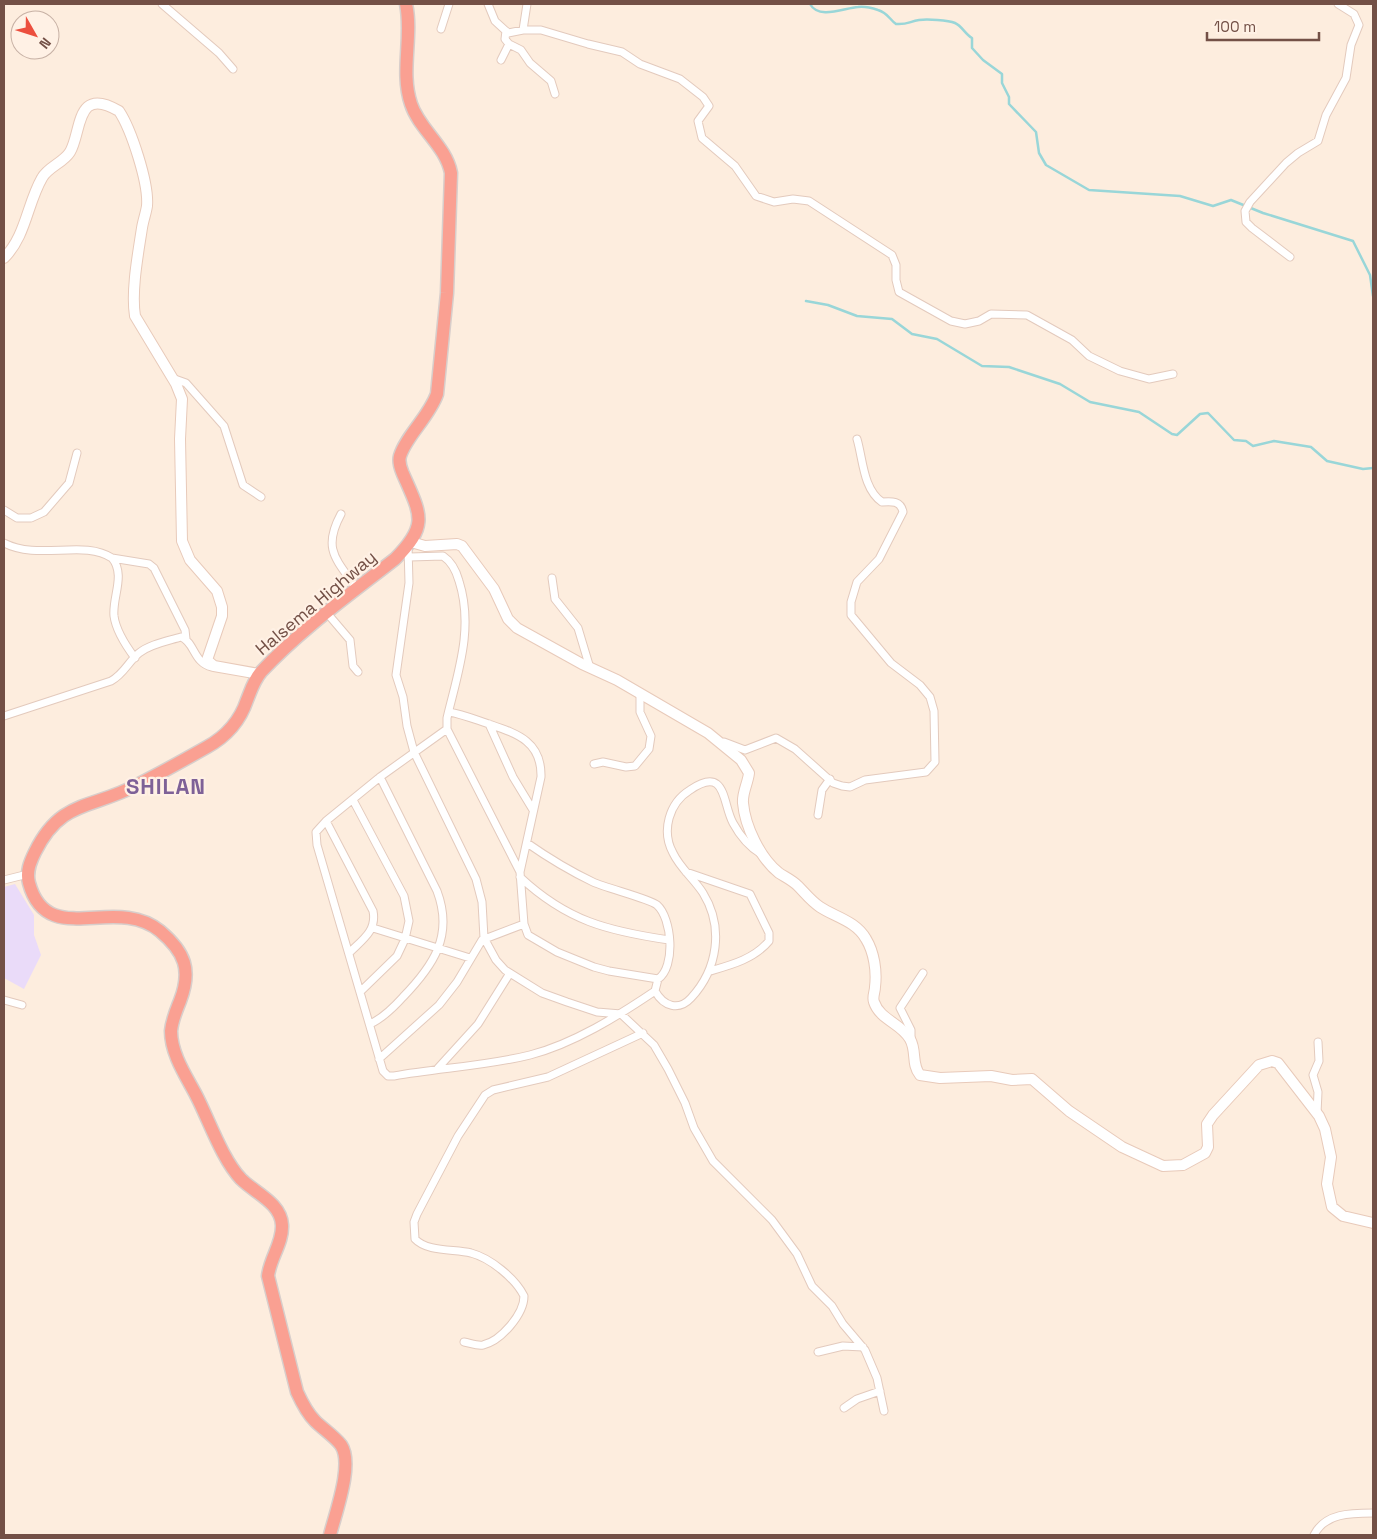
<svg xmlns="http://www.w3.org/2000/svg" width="1377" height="1539" font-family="'Space Grotesk',sans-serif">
  <rect width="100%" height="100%" fill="#fdedde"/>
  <!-- education -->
  <path fill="#eadbf9" d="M15,884L34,915V935L41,955L24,989L4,978V887Z"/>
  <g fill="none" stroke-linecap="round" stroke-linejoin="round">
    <!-- stream -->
    <path stroke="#99d6d8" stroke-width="2.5" d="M810,4C819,20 844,8 858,7C865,6 872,8 878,10C888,13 889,19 896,24C908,25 910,21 919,20C927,19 948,20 955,23C962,26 965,34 972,38V48L983,60L1002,74V83L1009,97V104L1036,132L1039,153L1046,165L1089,190L1180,196L1213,206L1231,200L1263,213L1353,241L1370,275L1373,296
      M806,301L828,305L857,316L892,319L912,334L937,339L982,366L1009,367L1060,384L1090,402L1139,412L1172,434L1177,435L1200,414L1208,413L1234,440L1246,441L1253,446L1274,441L1311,447L1327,461L1363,469L1373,468"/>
    <defs>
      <path id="street" d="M162,4L219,53L233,69
        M488,4L495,21L508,33L523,30H541L588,44L622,52L640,64L680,79L703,97L709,106L698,121L702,138L735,166L756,196L774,202L793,199L809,201L892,255L896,265V280L899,292L951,321L965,324L979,321L991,314L1027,315L1072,340L1089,356L1120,371L1149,379L1173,374
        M441,29L449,4
        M523,30L527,4
        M509,44L521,50L530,63L551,81L555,94
        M501,60L509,44L505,39L506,31
        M1290,257L1252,228L1246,222L1245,211L1250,202L1286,163L1298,153L1318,141L1326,115L1346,78L1351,45L1359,25L1354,14L1338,4
        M172,378L186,383L224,426L243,485L261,497
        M4,510L17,518H31L44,512L69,483L77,453
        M341,514C322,549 336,559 357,589
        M4,543C39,561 84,539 112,558C126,575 112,597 114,616C116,631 126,646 135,658
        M408,546L409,583L396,675L403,697L407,726L414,752L476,879L482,902L484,938L496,960L505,970L542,993L567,1002L597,1012L621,1014L654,1045L668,1069L685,1103L694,1128L713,1161L772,1220L797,1254L812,1286L832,1306L843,1324L865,1350L877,1378L884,1411
        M410,557L443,556C452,562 456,570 459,581C474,628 458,672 447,718V729L520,872L524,924L528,935L557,952L594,967L609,971L658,979C676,967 672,918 657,905C650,899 606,888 593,882C570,871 547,857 527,843
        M112,558L149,564L154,568L185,630L186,639
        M552,578L555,599L578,628L590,668
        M327,613L350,640L353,666L358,672
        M449,712C461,714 474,719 486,723C515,733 542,740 541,777L520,872
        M4,716L111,681C124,674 128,662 139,653C150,644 168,641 181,637C195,642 193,663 212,667
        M489,724L513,777L533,810
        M447,729L380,777L326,821L316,832L317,845L383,1071L388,1076H394C439,1068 486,1066 530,1055C573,1044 618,1016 655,991
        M724,742L745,750L776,738L795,749L833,783L842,786L850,787L865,780L926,772L935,762L934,711L930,697L920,685L891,663L851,615V602L857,582L879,559L903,512C901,501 892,501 882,502C863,489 863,459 857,439
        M594,764L603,762L626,767L635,766L649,749L651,736L640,712V694
        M353,800L404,896L409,921L405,939L397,956L361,991
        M818,815L822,790L830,779
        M326,821L373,911C377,931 362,940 349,953
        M686,872L750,894L769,933V941C754,959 731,965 710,971
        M520,877C567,921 608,931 669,940
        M4,880L28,874
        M373,928L470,958
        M658,979L655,991C664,1007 679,1011 691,998C718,969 724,927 703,893C694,879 680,868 673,853C661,831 669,803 690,790C727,765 722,803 733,823C740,836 748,846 761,854
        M4,1000L22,1005
        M370,1024C383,1018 394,1007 403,997C433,966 454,936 437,891L380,777
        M911,1042V1030L900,1008L923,973
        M379,1059L439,1005L457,982L482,940L524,924
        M438,1068L478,1024L510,973
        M1317,1113L1318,1092L1313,1075L1319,1061L1318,1042
        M464,1342C470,1343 477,1346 483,1345C501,1341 524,1314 524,1296C515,1278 490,1258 471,1253C454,1249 427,1252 415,1239L414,1222L417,1214L458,1136L485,1095L493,1090L548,1077L643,1033
        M818,1352L843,1346L863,1347
        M844,1408L857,1399L880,1391
        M1314,1535C1325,1513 1351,1513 1373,1513"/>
      <path id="secondary" d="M4,258C26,236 27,204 42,178C48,167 63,163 70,152C82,132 75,85 119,111C131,129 149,183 147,206C146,213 143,221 142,228C138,254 131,291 135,316L176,384L182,399L180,439L182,541L190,560L217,591L222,607V616L207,660L214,666L259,674
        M411,542L425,546L457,544L462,546L494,589L508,619L517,628L582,664L617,680L708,733L741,760L749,773C748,783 742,793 743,803C745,826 760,858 779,873C785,877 792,880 798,886C805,893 811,901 820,907C835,917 856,921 866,939C874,952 877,971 875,987C875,992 872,997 874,1002C880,1020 901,1023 910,1039C917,1051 911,1064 920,1075L940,1078L991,1076L1012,1080L1032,1079L1069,1111L1122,1147L1163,1166L1183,1165L1205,1153L1208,1147L1207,1124L1213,1115L1259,1065L1272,1061L1278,1063L1319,1116L1325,1129L1331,1157L1327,1184L1332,1207L1343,1216L1373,1223"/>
      <path id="highway" d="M330,1535C335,1514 354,1464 341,1445C334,1436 323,1429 315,1421C307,1413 302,1403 297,1392L268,1276C270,1258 283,1243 282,1225C281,1203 255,1193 241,1179C222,1159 209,1120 196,1095C186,1076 171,1054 171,1031C172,1020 176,1011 180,1001C192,970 185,952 160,931C115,894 47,950 29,883C26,872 30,862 35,852C61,799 92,809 137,785C161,773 184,760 207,747C227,736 240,721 247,700C251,690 254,680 261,672C301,629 349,595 395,559C429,525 421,515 403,474C401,469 398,463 400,456C406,436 429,417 437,394L447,293L451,173C446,146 419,129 411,104C400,72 413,36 406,4"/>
    </defs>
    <!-- street casing -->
    <use href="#street" stroke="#e3cabd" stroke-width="9"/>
    <!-- secondary casing -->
    <use href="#secondary" stroke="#e8caba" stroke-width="12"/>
    <!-- highway casing -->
    <use href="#highway" stroke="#d8cecb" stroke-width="15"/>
    <!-- street -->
    <use href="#street" stroke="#fff" stroke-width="7"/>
    <!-- secondary -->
    <use href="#secondary" stroke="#fff" stroke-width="10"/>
    <!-- highway -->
    <use href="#highway" stroke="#faa092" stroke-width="12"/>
  </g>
  <g text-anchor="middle" stroke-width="4.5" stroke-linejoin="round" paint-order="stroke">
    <!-- street labels -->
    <g font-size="18" fill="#735046" stroke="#fff1e5">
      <text transform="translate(316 603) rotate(-40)" y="6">Halsema Highway</text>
    </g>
    <!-- district labels -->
    <g font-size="22" font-weight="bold" letter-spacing="1" fill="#7e6197" stroke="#fff1e5">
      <text x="166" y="794">SHILAN</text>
    </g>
  </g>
  <!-- border -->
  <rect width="1377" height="1539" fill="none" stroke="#735046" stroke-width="10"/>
  <!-- north arrow -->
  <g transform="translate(35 35) rotate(129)"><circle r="24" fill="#fff1e5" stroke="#c7b1a5"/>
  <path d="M0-4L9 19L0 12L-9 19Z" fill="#ec4f3e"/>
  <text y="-8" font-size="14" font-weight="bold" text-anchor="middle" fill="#735046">N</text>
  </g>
  <!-- scale -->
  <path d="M1207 32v8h112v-8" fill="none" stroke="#735046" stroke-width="2.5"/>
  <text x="1214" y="32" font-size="15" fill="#735046" stroke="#fff1e5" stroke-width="4" paint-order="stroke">100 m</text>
</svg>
